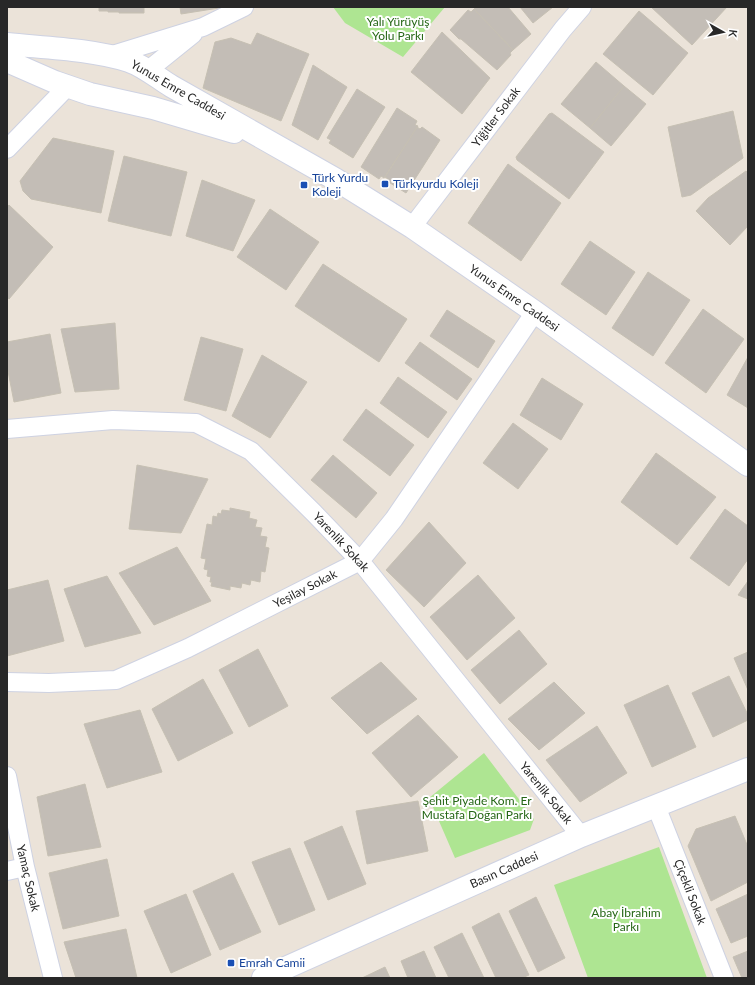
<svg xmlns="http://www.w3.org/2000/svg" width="755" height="985" font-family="Lato,sans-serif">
  <rect width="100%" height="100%" fill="#ebe3d9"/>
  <!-- green -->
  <path fill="#aee592" d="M333,7H445L403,57L345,23Z
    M484,753L534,819L530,830L455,858L429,798Z
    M659,847L707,978H588L554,885Z"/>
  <!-- building -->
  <path fill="#c3bdb6" stroke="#c6c0b3" d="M99,7H144V13H119V12H108V11H99Z
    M180,7H219V8L181,14Z
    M476,7H508L531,34L513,50L474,9Z
    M520,7H553L533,23Z
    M651,7H727L692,45Z
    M474,9L513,50L510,53L511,55L497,70L461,39H459L450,30L468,10L471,12Z
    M639,11L688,53L653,95L603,54Z
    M442,32L490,78L462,114L411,72Z
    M257,33L309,54L281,121L203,88L215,42L231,38L251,45Z
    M596,62L624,86L590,128L561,104Z
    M313,65L347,87L318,140L292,125Z
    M624,86L646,104L611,146L590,128Z
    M357,89L385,107L353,158L329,143L331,140L327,138Z
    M397,108L417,121L415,125L418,126L384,178L381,176L379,179L361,167Z
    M733,111L743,158L691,195L682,197L668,127Z
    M552,113L604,152L569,199L517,160L516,157L549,114Z
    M417,127L420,129L422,127L440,140L406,193L387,181L388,179L385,177Z
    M53,138L114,151L101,213L31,199L23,191L20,181Z
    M124,156L187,172L171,236L108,221Z
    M508,164L561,203L521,261L468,223Z
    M746,171L748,173V226L730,245L696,211L708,198Z
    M202,180L255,200L233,251L186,236Z
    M9,205L53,247L9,299L7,297V207Z
    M270,209L319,242L286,290L237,257Z
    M590,241L635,272L606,315L561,284Z
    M323,264L407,319L379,362L295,306Z
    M648,272L690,300L653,356L612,328Z
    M703,309L744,339L706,393L665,363Z
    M447,310L495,341L478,368L430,336Z
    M115,323L119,389L75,392L61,329Z
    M50,334L61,393L14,402L7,366V342Z
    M201,337L243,349L226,411L184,400Z
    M420,342L472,379L457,400L405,363Z
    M262,355L307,382L270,438L232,416Z
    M748,357V408L727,395Z
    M398,377L447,412L428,438L380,403Z
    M542,378L583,404L561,440L520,415Z
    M366,409L414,445L390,476L343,440Z
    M513,423L548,449L518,489L483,463Z
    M656,453L716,497L677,545L621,502Z
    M333,455L377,493L356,518L311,480Z
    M137,465L208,479L181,533L129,529Z
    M230,508L250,512L249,518L257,520L255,527L262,528L260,536L267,537L265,547L269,548L265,572L261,571L260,582L251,580L250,585L242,583L241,588L230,586V590L211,586L212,582H210L211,577L207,576L208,570L204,569L206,559L201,558L207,524L212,525L213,516L217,517L218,513L221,514L222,510L230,511Z
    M725,509L748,526V559L729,586L690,558Z
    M429,522L466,563L424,607L386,570Z
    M177,547L211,601L154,625L119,573Z
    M478,575L515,618L467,660L430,617Z
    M107,576L141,633L85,647L64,589Z
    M48,580L64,641L7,656V590Z
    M748,581V599L738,595Z
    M519,630L547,664L500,704L471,670Z
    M258,649L288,706L249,727L219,670Z
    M748,652V690L734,658Z
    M381,662L417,699L367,734L331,698Z
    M729,676L748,715V720L713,737L692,693Z
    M203,679L233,733L178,761L152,709Z
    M554,682L585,713L539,750L508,719Z
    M668,685L696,747L652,767L624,705Z
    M140,710L162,772L107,788L84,724Z
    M418,715L458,757L411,797L372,753Z
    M597,726L627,773L580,802L546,760Z
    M85,784L101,847L48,856L37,797Z
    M418,801L428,851L367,864L356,811Z
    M735,816L748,847V882L711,901L688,846L696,829Z
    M342,826L366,884L328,900L304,842Z
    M290,848L315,910L279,925L252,862Z
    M107,859L119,916L63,929L49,873Z
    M233,873L261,932L220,950L193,891Z
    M186,894L211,955L171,973L144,911Z
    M748,894V936L731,943L716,909Z
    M536,897L565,958L538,972L509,911Z
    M499,913L529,975L522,978H496L472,927Z
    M126,929L137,978H76L64,942Z
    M462,933L484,978H449L434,947Z
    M424,951L436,978H408L401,961Z
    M748,951V978H742L733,957Z
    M385,967L390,978H362Z"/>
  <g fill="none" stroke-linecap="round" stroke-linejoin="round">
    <defs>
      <path id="minor" d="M109,56L203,27L244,7
        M147,71L193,34
        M7,149L68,86
        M412,227L563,29L582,7
        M7,429L113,420L196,423L251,451L314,513L360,561L581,836
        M7,682L49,683L116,680L188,648L360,561L394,519L535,312
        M7,776L25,867L53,978
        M656,806L724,978
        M7,871L25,867"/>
      <path id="tertiary" d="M263,978L581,836L748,769"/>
      <path id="secondary" d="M7,44C47,48 90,49 129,61C144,66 158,78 171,86L335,179L412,227L535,312L748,465
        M7,61L55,82L90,94L153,108L234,132"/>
    </defs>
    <!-- minor casing -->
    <use href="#minor" stroke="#ced2e2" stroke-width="20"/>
    <!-- tertiary casing -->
    <use href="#tertiary" stroke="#ced2e2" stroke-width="24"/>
    <!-- secondary casing -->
    <use href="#secondary" stroke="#ced2e2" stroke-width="24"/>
    <!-- minor -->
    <use href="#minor" stroke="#fff" stroke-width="18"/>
    <!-- tertiary -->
    <use href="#tertiary" stroke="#fff" stroke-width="22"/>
    <!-- secondary -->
    <use href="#secondary" stroke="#fff" stroke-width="22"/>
  </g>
  <!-- markers -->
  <g fill="#1a4fb4" stroke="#fff" stroke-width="1.5">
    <rect x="381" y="180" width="8" height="8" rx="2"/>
    <rect x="300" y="181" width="8" height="8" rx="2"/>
    <rect x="227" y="959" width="8" height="8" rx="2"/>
  </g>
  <g text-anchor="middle" stroke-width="4" stroke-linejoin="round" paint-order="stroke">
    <!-- park labels -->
    <g font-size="12" fill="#266716" stroke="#fff">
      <text x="398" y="26">Yalı Yürüyüş<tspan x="398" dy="14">Yolu Parkı</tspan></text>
      <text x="477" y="805">Şehit Piyade Kom. Er<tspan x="477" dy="14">Mustafa Doğan Parkı</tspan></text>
      <text x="626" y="917">Abay İbrahim<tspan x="626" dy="14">Parkı</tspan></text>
    </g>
    <!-- street labels -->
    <g font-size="12" fill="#282828" stroke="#fff">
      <text transform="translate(178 90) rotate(30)" y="4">Yunus Emre Caddesi</text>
      <text transform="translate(496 117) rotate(-53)" y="4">Yiğitler Sokak</text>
      <text transform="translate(514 298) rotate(35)" y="4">Yunus Emre Caddesi</text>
      <text transform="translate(341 542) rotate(47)" y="4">Yarenlik Sokak</text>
      <text transform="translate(305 589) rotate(-27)" y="4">Yeşilay Sokak</text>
      <text transform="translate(546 793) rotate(51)" y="4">Yarenlik Sokak</text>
      <text transform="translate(504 870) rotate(-24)" y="4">Basın Caddesi</text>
      <text transform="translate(28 878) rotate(77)" y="4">Yamaç Sokak</text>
      <text transform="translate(690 892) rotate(69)" y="4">Çiçekli Sokak</text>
    </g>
    <!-- transit labels -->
    <g font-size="12" fill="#164399" stroke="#fff" text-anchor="start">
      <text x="312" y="182">Türk Yurdu<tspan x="312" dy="14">Koleji</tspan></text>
      <text x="393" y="188">Türkyurdu Koleji</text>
      <text x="239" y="967">Emrah Camii</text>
    </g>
  </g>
  <!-- border -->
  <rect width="755" height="985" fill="none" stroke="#282828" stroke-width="16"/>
  <!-- north arrow -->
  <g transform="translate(723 32) rotate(98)" stroke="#ffffff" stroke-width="3" paint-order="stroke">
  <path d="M0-3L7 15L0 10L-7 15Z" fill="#282828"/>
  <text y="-6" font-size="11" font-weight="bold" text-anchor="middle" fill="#282828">K</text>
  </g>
</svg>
